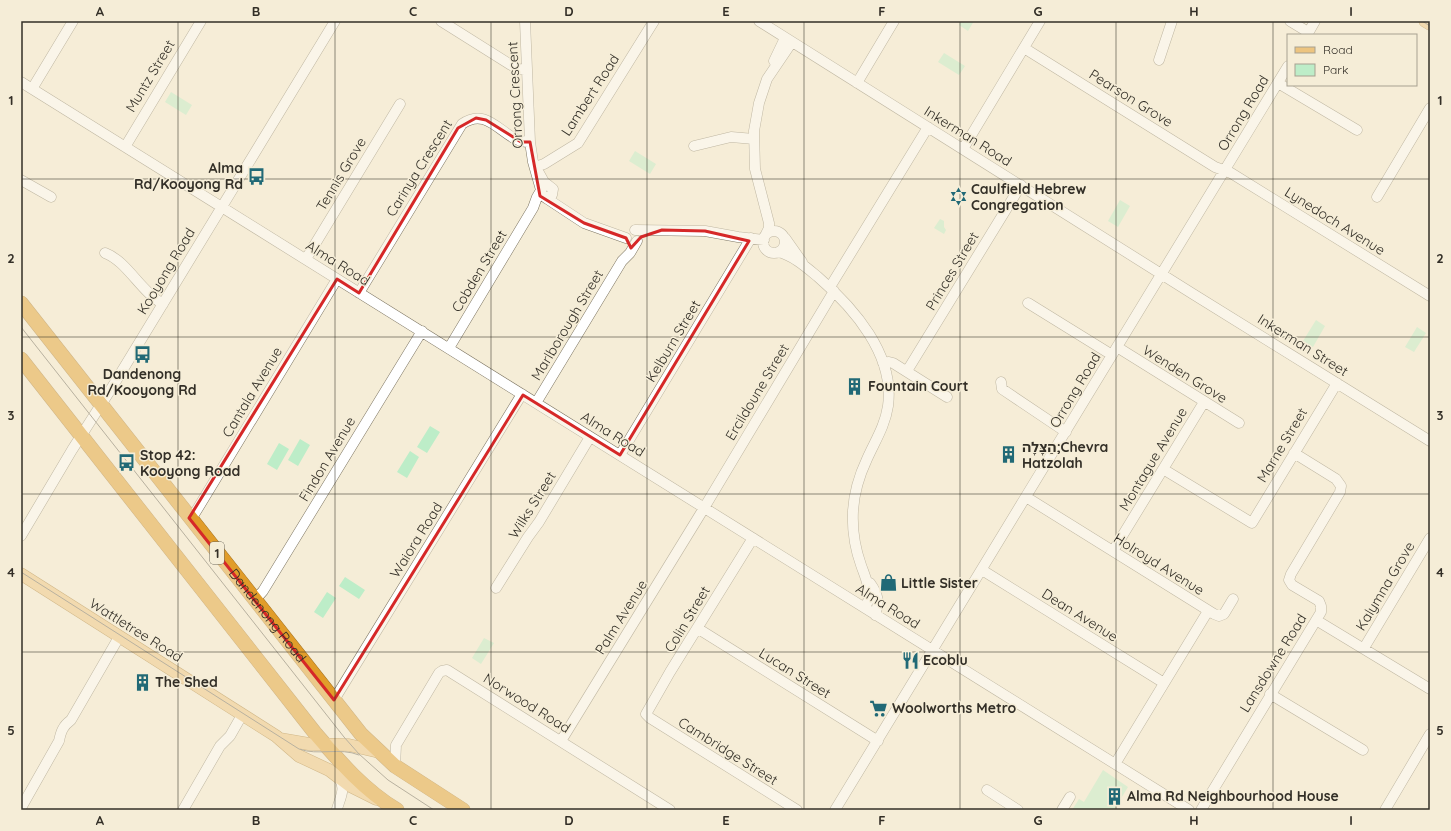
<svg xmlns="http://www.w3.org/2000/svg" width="1451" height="831" font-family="Quicksand,'Noto Sans Hebrew',sans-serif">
  <rect width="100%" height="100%" fill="#f5edd7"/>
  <!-- green -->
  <path fill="#bdedc8" d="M961,21H974L968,31L959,25Z
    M944,53L965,66L959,75L938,62Z
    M171,92L192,105L186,115L165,102Z
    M635,151L656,164L650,174L629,161Z
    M1120,200L1130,206L1118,227L1108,221Z
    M940,219L944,221V227L946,230L944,234L934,228Z
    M1316,320L1325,326L1313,347L1303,341Z
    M1417,327L1426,333L1414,352L1405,347Z
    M430,426L440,432L427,453L417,447Z
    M300,439L310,445L298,466L288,460Z
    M279,443L289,449L277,470L267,464Z
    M410,451L419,457L407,478L397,472Z
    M345,577L365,590L359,599L339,586Z
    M327,592L336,598L323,618L314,612Z
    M484,638L494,643L481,664L472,658Z
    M1103,770L1128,787L1114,810H1072L1079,799L1084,802Z"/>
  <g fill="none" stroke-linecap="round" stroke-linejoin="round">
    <defs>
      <path id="minor" d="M441,21L511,65L518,69L527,70
        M525,21L530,142L533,162L541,190
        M759,21L1193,294L1430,441
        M1290,21L1308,32
        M1307,35L1315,21
        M1024,48L1215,167L1231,173L1430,296
        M1159,60L1172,21
        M774,61L785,38
        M21,82L1189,810
        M857,83L894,21
        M1278,83L1357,130
        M32,89L73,21
        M694,146L731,137L754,139
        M125,147L201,21
        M963,149L1040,21
        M535,167L544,164L578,143L654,21
        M539,173L544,182L553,189L552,195L546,198L542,195L541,190L542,187L548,185
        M21,180L51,197
        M1377,197L1430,108
        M546,198L584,223L626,238
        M635,230L705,231L738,237L764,240
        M763 242a11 11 0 1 1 22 0a11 11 0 1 1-22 0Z
        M766,234L769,228V223L755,169L754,131L759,103L767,79L792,42
        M785,238L802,262
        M778,252C794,256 806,267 818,277C854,308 895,355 888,406C885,426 875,441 867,459C859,476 854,493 853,511C852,530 855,548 861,565C864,574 869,584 869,594C870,599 867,603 865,608
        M105,253C127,261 141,292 163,304
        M306,259L400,104
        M830,287L928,127
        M359,293L462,124C490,104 504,144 530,142
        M1028,303L1112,355
        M1117,347L1239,423
        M449,348L533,208L537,197L540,192
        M883,363L889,362L893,363L947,397
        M907,371L1021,185
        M1001,382L1002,389L1066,432
        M536,403L622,261L630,253L637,241
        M620,455L751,238
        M1163,469L1252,523L1337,383
        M1026,497L1214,614L1219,616L1224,614L1233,599
        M189,518L195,513L337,279
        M21,536L72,450L111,389L335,21
        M753,538L670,672L646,714L650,718L797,810
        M1113,551L1204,402
        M982,570L1164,683
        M870,583C878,594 880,602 875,615
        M496,588L528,537L539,522L590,437
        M255,600L263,591L422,331
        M1316,620L1430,689
        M697,628L878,741
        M1364,648L1430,538
        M1270,694L1363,750
        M334,700L522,394
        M561,741L701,513L834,291
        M1115,764L1208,611
        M395,766L396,745L439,673L442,671L447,670L670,810
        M987,790L1018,810
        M21,808L59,741C61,731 63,726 71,720L119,637
        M337,809C340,798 347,787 338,777
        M183,810L220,746L230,736L242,715
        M835,810L1288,66
        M1062,810L1070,797
        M1201,810L1321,612V606L1319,601L1292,585L1289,580L1291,574L1340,492L1341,486L1336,479L1294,453
        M1385,810L1430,734"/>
      <path id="major" d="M1425,21L1430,24
        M21,574L276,736L299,756L329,770L350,786L376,799
        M280,739L309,744L349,745L379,752"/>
      <g id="highway">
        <path id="s1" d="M21,303L361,734L395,766L463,810"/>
        <path d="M21,359L315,733C340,762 364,790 397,810"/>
      </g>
    </defs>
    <!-- minor casing -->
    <use href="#minor" stroke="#7e7663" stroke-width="11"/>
    <!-- major casing -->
    <use href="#major" stroke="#a47629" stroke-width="13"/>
    <!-- highway casing -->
    <use href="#highway" stroke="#a47629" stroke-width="15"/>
    <!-- minor -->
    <use href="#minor" stroke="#fff" stroke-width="10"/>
    <!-- major -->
    <use href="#major" stroke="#edc47f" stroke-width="12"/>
    <!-- highway -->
    <use href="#highway" stroke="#e19d2a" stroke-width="14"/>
    <!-- tram -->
    <path stroke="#6d685c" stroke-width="1" d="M1422,21L1430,26
      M21,327L344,737L359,754L388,780L434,810
      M21,572L299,749C318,756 340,747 359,755"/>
  </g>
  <!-- marked area -->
  <path d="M0 0H1451V831H0ZM476,118L486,120L521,142H530L540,196L584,223L626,238L631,248L641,237L662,230L705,231L749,241L620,455L523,395L334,700L189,518L337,279L359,293L458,128Z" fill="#f5edd7" fill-opacity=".55" fill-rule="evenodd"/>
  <path fill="none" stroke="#d62828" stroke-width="3" stroke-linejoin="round" d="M476,118L486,120L521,142H530L540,196L584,223L626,238L631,248L641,237L662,230L705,231L749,241L620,455L523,395L334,700L189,518L337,279L359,293L458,128Z"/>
  <!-- grid -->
  <path fill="none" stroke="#332f27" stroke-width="1" stroke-opacity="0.55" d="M178,21V810M335,21V810M491,21V810M647,21V810M804,21V810M960,21V810M1116,21V810M1273,21V810M21,179H1430M21,337H1430M21,494H1430M21,652H1430"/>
  <!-- icons -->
  <defs>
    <symbol id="bus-bare" viewBox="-9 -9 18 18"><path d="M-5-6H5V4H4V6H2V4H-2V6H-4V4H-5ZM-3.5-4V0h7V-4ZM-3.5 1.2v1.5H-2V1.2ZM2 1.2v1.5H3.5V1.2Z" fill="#216976" stroke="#f5edd7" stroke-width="2.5" paint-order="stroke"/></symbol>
    <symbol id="synagogue-bare" viewBox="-9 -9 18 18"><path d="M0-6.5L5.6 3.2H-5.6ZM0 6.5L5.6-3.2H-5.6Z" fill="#216976" stroke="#f5edd7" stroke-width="2.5" paint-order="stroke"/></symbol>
    <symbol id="building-bare" viewBox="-9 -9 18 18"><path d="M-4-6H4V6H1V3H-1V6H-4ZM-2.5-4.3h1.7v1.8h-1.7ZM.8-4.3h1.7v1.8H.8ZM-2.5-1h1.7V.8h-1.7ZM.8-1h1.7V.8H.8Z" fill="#216976" stroke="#f5edd7" stroke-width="2.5" paint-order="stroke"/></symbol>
    <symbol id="shop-bare" viewBox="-9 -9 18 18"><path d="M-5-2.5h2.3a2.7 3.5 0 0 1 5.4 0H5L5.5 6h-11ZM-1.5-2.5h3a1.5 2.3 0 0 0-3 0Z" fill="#216976" stroke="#f5edd7" stroke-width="2.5" paint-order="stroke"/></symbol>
    <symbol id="restaurant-bare" viewBox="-9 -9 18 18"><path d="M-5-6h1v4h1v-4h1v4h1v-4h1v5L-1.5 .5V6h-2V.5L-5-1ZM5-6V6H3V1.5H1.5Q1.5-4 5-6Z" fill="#216976" stroke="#f5edd7" stroke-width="2.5" paint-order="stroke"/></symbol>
    <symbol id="supermarket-bare" viewBox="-9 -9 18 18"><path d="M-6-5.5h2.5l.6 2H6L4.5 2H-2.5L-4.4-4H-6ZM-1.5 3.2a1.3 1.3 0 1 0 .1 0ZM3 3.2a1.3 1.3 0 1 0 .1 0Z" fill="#216976" stroke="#f5edd7" stroke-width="2.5" paint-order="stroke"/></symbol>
  </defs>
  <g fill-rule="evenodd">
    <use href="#bus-bare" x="244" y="164" width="25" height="25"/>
    <use href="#synagogue-bare" x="946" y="184" width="25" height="25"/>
    <use href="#bus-bare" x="130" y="342" width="25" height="25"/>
    <use href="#building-bare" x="842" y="374" width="25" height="25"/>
    <use href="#building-bare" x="996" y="442" width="25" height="25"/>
    <use href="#bus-bare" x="114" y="450" width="25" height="25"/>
    <use href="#shop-bare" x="876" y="570" width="25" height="25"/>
    <use href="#restaurant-bare" x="898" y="648" width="25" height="25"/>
    <use href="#building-bare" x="130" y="670" width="25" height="25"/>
    <use href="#supermarket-bare" x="866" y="696" width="25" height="25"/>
    <use href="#building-bare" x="1102" y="784" width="25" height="25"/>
  </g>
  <g text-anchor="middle" stroke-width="3" stroke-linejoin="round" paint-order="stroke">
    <!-- shield labels -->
    <rect fill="#f5edd7" stroke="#6d685c" stroke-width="1" x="210" y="542" width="14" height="22" rx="3"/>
    <g font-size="13" font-weight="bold" fill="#332f27">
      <text x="217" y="558">1</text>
    </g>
    <!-- street labels -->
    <g font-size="14" fill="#332f27" stroke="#f5edd7">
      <text transform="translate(150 76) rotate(-59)" y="5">Muntz Street</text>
      <text transform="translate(515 95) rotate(-93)" y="5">Orrong Crescent</text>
      <text transform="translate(590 95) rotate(-57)" y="5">Lambert Road</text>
      <text transform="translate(1131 98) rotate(32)" y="5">Pearson Grove</text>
      <text transform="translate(1243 113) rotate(-59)" y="5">Orrong Road</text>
      <text transform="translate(968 136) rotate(32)" y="5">Inkerman Road</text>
      <text transform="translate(419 168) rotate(-58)" y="5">Carinya Crescent</text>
      <text transform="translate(341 174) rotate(-59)" y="5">Tennis Grove</text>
      <text transform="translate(1335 221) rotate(32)" y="5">Lynedoch Avenue</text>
      <text transform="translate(338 263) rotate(32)" y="5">Alma Road</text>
      <text transform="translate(166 271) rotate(-59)" y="5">Kooyong Road</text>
      <text transform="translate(479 271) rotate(-59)" y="5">Cobden Street</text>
      <text transform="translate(952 271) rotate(-59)" y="5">Princes Street</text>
      <text transform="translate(567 325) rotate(-59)" y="5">Marlborough Street</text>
      <text transform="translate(673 341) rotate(-59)" y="5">Kelburn Street</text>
      <text transform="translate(1303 345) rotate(32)" y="5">Inkerman Street</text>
      <text transform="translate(1185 374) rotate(32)" y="5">Wenden Grove</text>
      <text transform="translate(1075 390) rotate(-59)" y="5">Orrong Road</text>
      <text transform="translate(252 392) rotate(-59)" y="5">Cantala Avenue</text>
      <text transform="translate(757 392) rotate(-59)" y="5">Ercildoune Street</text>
      <text transform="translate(613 434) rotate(32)" y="5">Alma Road</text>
      <text transform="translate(1282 445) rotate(-59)" y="5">Marne Street</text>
      <text transform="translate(327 459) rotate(-59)" y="5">Findon Avenue</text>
      <text transform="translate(1153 459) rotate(-59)" y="5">Montague Avenue</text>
      <text transform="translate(532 505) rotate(-58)" y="5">Wilks Street</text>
      <text transform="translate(416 540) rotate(-58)" y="5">Waiora Road</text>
      <text transform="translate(1159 564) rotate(32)" y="5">Holroyd Avenue</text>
      <text transform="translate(1385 586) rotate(-59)" y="5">Kalymna Grove</text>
      <text transform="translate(888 606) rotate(32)" y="5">Alma Road</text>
      <text transform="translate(1080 615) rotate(32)" y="5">Dean Avenue</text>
      <text dy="5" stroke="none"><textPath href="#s1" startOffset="398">Dandenong Road</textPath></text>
      <text transform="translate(621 617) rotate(-58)" y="5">Palm Avenue</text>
      <text transform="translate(687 619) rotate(-59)" y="5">Colin Street</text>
      <text transform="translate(136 630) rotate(32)" y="5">Wattletree Road</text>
      <text transform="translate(1273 663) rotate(-58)" y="5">Lansdowne Road</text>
      <text transform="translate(795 673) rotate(32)" y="5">Lucan Street</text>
      <text transform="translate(527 703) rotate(32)" y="5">Norwood Road</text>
      <text transform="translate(728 751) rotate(32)" y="5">Cambridge Street</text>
    </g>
    <!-- poi labels -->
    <g font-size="14" font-weight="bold" fill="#332f27" stroke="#f5edd7" text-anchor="start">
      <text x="243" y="173" text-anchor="end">Alma<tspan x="243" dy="16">Rd/Kooyong Rd</tspan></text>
      <text x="971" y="194">Caulfield Hebrew<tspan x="971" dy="16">Congregation</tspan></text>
      <text x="142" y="379" text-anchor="middle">Dandenong<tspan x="142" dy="16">Rd/Kooyong Rd</tspan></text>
      <text x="868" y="391">Fountain Court</text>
      <text x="1022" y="452">הַצָּלָה;Chevra<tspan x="1022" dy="16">Hatzolah</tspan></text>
      <text x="140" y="460">Stop 42:<tspan x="140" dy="16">Kooyong Road</tspan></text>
      <text x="901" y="588">Little Sister</text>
      <text x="923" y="665">Ecoblu</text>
      <text x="155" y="687">The Shed</text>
      <text x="892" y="713">Woolworths Metro</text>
      <text x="1127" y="801">Alma Rd Neighbourhood House</text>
    </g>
  </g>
  <!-- border -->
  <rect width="1451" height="831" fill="none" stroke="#f5edd7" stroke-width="44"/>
  <!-- legend -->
  <rect x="1287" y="34" width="130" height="52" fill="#f5edd7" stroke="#a7a191"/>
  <rect x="1295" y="47" width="20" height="6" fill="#edc47f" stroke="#a7a191"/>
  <text x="1323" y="54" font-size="12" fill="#332f27">Road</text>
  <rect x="1295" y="64" width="20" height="12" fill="#bdedc8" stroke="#a7a191"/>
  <text x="1323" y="74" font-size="12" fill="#332f27">Park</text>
  <rect x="22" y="22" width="1407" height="787" fill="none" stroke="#332f27" stroke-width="1.5"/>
  <g font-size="13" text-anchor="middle" font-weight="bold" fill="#332f27">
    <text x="100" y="16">A</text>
    <text x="256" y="16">B</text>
    <text x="413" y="16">C</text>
    <text x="569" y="16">D</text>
    <text x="726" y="16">E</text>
    <text x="882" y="16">F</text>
    <text x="1038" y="16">G</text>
    <text x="1194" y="16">H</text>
    <text x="1351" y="16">I</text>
    <text x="11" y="105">1</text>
    <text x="1440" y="105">1</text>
    <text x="11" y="263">2</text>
    <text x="1440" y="263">2</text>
    <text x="11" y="420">3</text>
    <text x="1440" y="420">3</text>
    <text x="11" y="577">4</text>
    <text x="1440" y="577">4</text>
    <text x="11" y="735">5</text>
    <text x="1440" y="735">5</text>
    <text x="100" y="825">A</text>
    <text x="256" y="825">B</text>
    <text x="413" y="825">C</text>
    <text x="569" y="825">D</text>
    <text x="726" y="825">E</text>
    <text x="882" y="825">F</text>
    <text x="1038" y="825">G</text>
    <text x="1194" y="825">H</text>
    <text x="1351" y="825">I</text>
  </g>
</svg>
